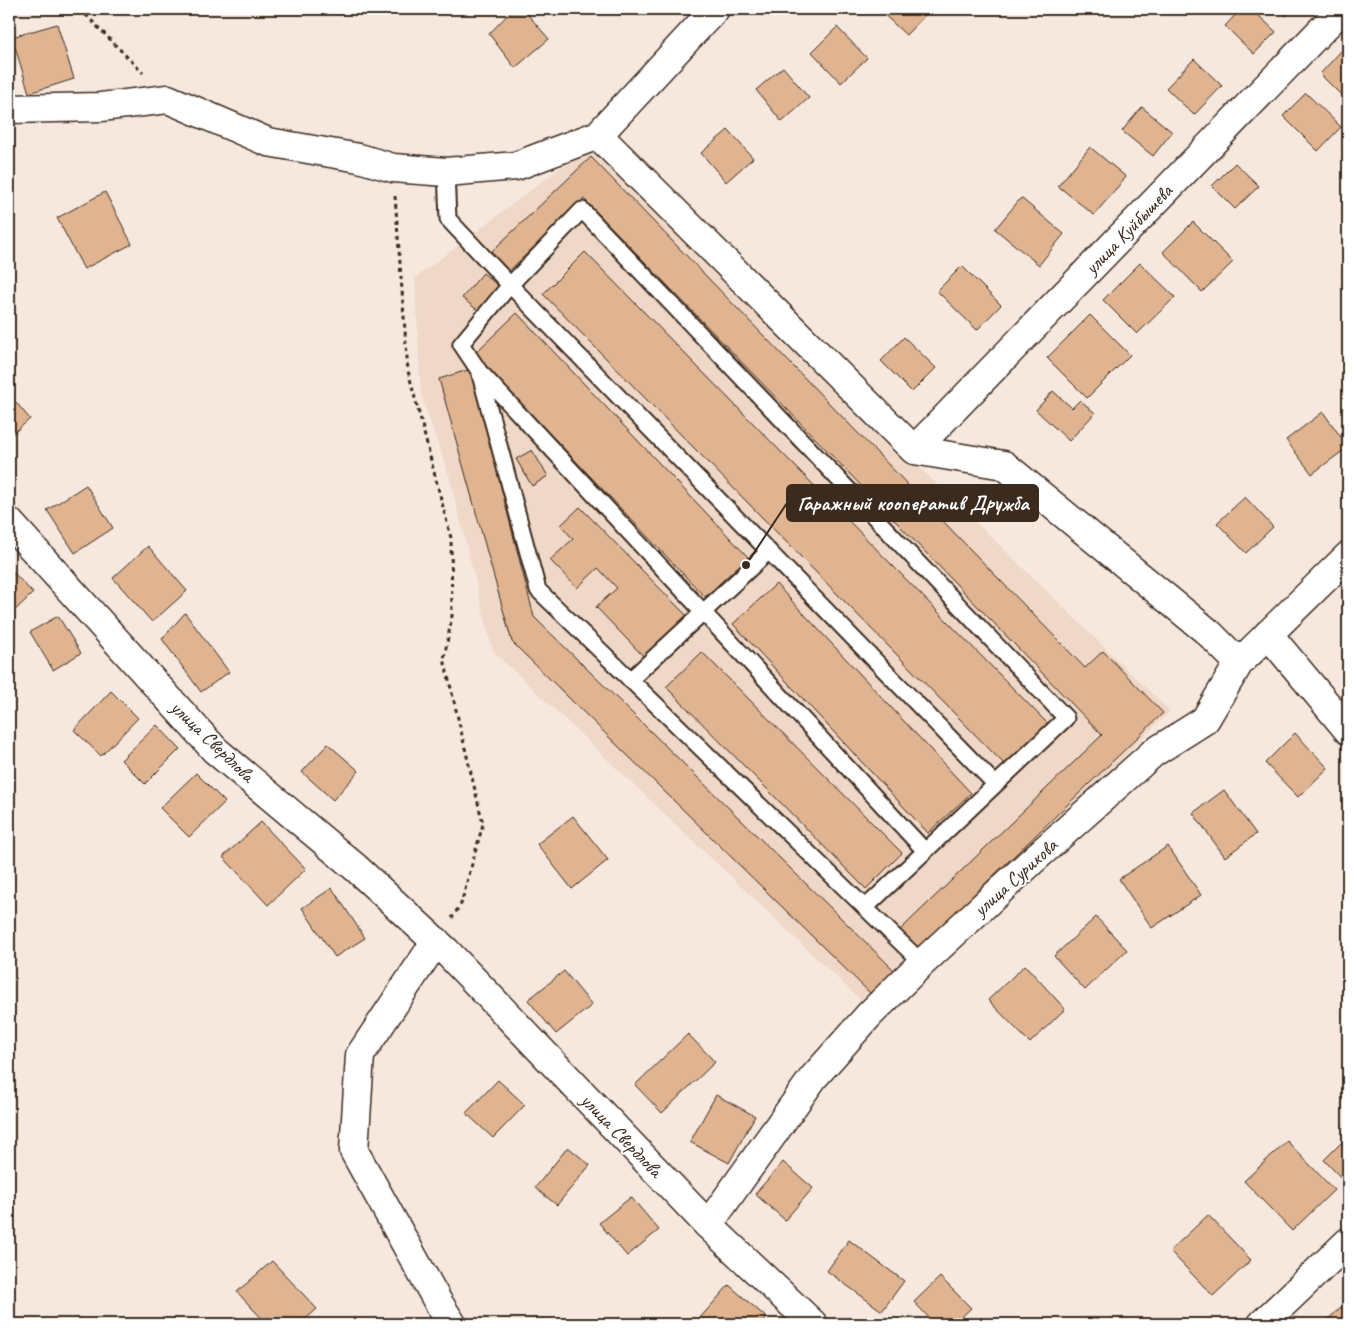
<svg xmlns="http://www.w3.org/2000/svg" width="1357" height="1333" font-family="Caveat,sans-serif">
  <rect width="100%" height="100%" fill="#f6e8de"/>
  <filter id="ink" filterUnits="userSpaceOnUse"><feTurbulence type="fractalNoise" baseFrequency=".02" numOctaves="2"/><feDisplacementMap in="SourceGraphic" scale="10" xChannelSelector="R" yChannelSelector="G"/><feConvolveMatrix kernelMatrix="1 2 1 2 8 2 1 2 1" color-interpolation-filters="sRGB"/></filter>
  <g filter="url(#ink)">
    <!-- built -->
    <path fill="#efd8c7" d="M589,146L1170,711L869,1008L493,651L450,479L421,395L415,278Z"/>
    <!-- building -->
    <path fill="#e0b490" stroke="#3b2a1e" d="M513,9H523L549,39L515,68L489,34Z
      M878,9H931L906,35Z
      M1241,9H1252L1276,32L1254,54L1225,26Z
      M1278,9H1293L1286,16Z
      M57,24L74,79L29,93L12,37Z
      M837,27L867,58L841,83L812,52Z
      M1342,50L1348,56V96L1345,99L1320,74Z
      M1194,59L1222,86L1194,115L1166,88Z
      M783,67L809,98L782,122L756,90Z
      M1306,93L1341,127L1318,151L1283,116Z
      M1142,107L1172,132L1153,156L1122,131Z
      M728,130L753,158L726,182L701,153Z
      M1090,147L1126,177L1094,215L1058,186Z
      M591,157L1085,668L1103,651L1163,713L915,951L897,933L1102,735L584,199L509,271L491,252Z
      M1235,163L1259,186L1235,209L1212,186Z
      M105,192L132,244L84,269L57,218Z
      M1021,198L1064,234L1039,265L995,229Z
      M1193,222L1233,262L1202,292L1163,252Z
      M585,252L1049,725L1006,766L543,294Z
      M1140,263L1175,297L1137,334L1103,300Z
      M962,266L1001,305L977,330L937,291Z
      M483,273L501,288L480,312L462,298Z
      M517,313L748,557L705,597L474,354Z
      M1090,315L1130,355L1087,398L1047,358Z
      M904,337L936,368L912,392L881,361Z
      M471,369L534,617L896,972L873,996L512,642L439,379Z
      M1053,391L1072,408L1080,400L1095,413L1069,441L1036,410Z
      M9,394L30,419L9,437Z
      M1323,412L1348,447L1312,474L1286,440Z
      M532,450L548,476L532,486L516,459Z
      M86,485L113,528L75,553L47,510Z
      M1245,497L1273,527L1246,553L1217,523Z
      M580,507L687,616L644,657L596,607L617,588L598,568L577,588L550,560L573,539L561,525Z
      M148,546L187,591L152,622L113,578Z
      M9,568L33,593L9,616Z
      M776,584L971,793L928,833L733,624Z
      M185,613L229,672L201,692L162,639Z
      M58,616L81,653L53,670L30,632Z
      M702,652L902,853L866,889L666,687Z
      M111,691L138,718L101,756L74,730Z
      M157,725L180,749L145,784L121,760Z
      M1295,733L1328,768L1298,797L1265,763Z
      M328,744L359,771L333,800L302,772Z
      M196,773L225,802L189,837L160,808Z
      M1224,790L1256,834L1225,857L1193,813Z
      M573,816L608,860L572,889L537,844Z
      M261,822L306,869L268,905L223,857Z
      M1168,846L1201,895L1152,928L1119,879Z
      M332,888L365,938L335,957L302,908Z
      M1096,917L1127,950L1085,990L1054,956Z
      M1025,965L1065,1009L1030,1043L988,1000Z
      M564,971L592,1005L556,1034L528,1000Z
      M688,1034L715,1062L662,1113L635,1085Z
      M498,1080L525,1105L493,1138L466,1113Z
      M716,1095L755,1116L729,1163L690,1142Z
      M1348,1136V1185L1324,1160Z
      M1287,1141L1334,1190L1292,1231L1244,1181Z
      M568,1147L590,1165L557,1205L535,1188Z
      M783,1162L813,1188L785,1220L755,1194Z
      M631,1197L659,1230L627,1256L599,1223Z
      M1208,1215L1251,1260L1213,1296L1170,1251Z
      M849,1240L904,1281L882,1311L827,1271Z
      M272,1261L317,1309L300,1324H267L237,1292Z
      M940,1277L971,1308L954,1324H935L914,1302Z
      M729,1285L767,1318L762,1324H705L699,1319Z
      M1341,1307L1348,1315V1324H1323Z"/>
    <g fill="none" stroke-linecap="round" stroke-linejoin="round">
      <defs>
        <path id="service" d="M446,172L448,219L510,285L995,784
          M482,374L925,851
          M630,680L769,551
          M865,908L1066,718L582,210L510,285L461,344L479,371L538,590L922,963"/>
        <path id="minor" d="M9,109L101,107L168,99L268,142L359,158L393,168L446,172L516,166L598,135L715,9
          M598,135L914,450L1004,465L1209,633L1239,663
          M914,450L1342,9
          M9,522L215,750L356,868L446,951L708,1225L813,1324
          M1268,634L1348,730
          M436,941L360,1055L354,1151L438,1302L452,1324
          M708,1225L813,1078L870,1014L922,963L1032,861L1153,753L1205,720L1239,663L1348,556
          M1262,1324L1348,1242"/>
      </defs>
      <!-- service casing -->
      <use href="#service" stroke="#3b2a1e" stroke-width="19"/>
      <!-- minor casing -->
      <use href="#minor" stroke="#3b2a1e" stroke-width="31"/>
      <!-- path -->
      <path stroke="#3b2a1e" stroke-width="3" stroke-dasharray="4 4" stroke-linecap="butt" d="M80,9L143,73
        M395,196L408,371L451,538L452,616L444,659L483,824L461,904L452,918"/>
      <!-- service -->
      <use href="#service" stroke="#fff" stroke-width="15"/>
      <!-- minor -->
      <use href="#minor" stroke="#fff" stroke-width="28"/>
    </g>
  </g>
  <g text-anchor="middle" stroke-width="4" stroke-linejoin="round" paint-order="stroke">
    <!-- street labels -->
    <g font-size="20" fill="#3b2a1e" stroke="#fff">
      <text transform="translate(1128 229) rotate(-46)" y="7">улица Куйбышева</text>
      <text transform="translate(213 741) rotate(44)" y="7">улица Свердлова</text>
      <text transform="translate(1015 877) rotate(-42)" y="7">улица Сурикова</text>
      <text transform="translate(622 1135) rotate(46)" y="7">улица Свердлова</text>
    </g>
  </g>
  <!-- callouts -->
  <path fill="none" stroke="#3b2a1e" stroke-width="2" d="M746 565L787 503"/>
  <circle fill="#3b2a1e" stroke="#fff" stroke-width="2" cx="746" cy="565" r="5"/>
  <rect fill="#3b2a1e" stroke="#3b2a1e" stroke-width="2" x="787" y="485" width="251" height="36" rx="5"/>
  <g font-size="21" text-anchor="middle" font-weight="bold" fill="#fff">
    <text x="913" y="510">Гаражный кооператив Дружба</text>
  </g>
  <!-- margin -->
  <rect width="1357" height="1333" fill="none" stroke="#fff" stroke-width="30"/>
  <rect x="15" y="15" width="1327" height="1303" fill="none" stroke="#3b2a1e" stroke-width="2" filter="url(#ink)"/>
</svg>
